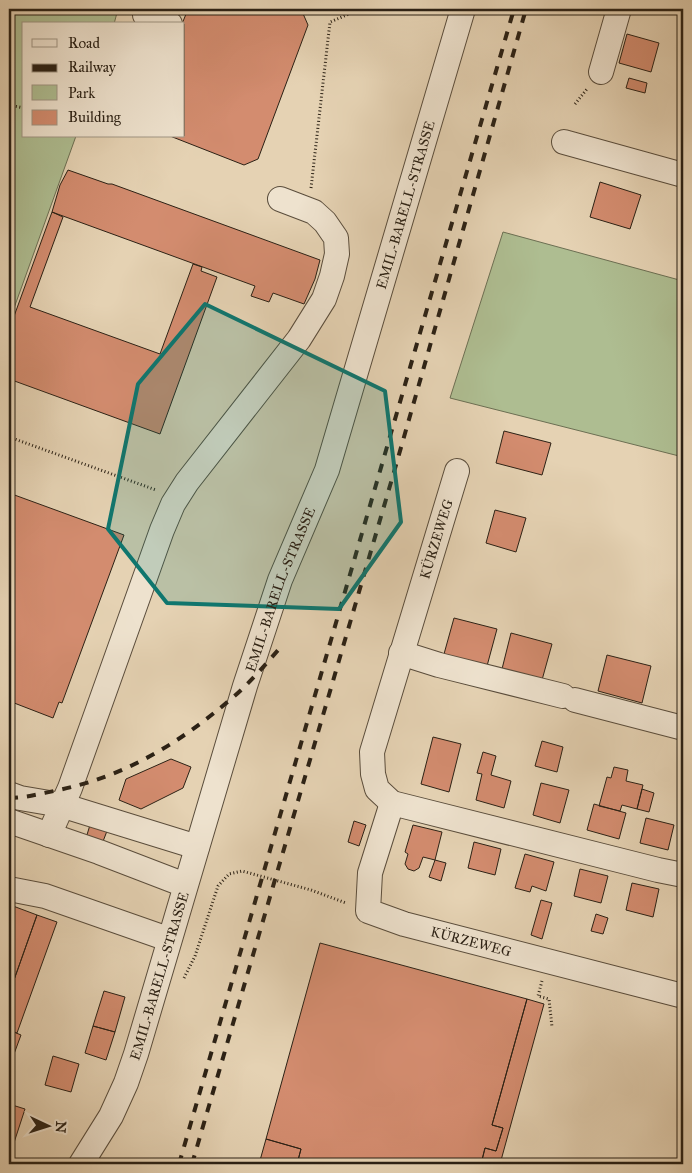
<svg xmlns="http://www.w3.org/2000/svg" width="692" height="1173" font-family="'IM FELL Great Primer',serif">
  <rect width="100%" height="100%" fill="#e5d2b3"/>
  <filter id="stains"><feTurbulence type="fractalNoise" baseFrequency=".004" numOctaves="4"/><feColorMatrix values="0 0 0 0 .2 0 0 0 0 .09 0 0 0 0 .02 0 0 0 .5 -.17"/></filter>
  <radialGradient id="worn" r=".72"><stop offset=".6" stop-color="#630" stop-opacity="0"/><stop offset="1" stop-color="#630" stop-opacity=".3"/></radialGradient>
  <!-- green -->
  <path fill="#aebd91" stroke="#6c6f53" d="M9,9H118L114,24H24V136H76L9,322Z
    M503,232L683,281V457L450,398Z"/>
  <!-- building -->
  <path fill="#d38c6f" stroke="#2b2115" d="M188,9H301L308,25L258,159L244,165L170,136H184V24H182Z
    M627,34L659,43L651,72L619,63Z
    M629,78L647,83L645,93L626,88Z
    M68,170L108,184H112L320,260L315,279L304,304L273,293L269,302L251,296L255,286L52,212L60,185Z
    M600,182L641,195L630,229L590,217Z
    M52,212L63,217L30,307L160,354L193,264L202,267L201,271L217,277L160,434L9,379V330Z
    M504,431L551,443L542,475L496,463Z
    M9,493L124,535L62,703L59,702L53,718L9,701Z
    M495,510L526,518L516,552L486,543Z
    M454,618L497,629L487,666L444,654Z
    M511,633L552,644L542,680L502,669Z
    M607,655L651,666L642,703L598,691Z
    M433,737L461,744L449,792L421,784Z
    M542,741L563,747L557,772L535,766Z
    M483,752L496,756L491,775L511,781L504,808L476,800L482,774L477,773Z
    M171,759L191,767L183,788L141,809L119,800L126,779Z
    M614,767L628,770L626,781L643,785L637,809L622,805L620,811L599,806L607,777L611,778Z
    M541,783L569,790L560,823L533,815Z
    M642,789L654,793L649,812L637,809Z
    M594,804L626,813L619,839L587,830Z
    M646,818L674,825L668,850L640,843Z
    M354,821L366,825L359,846L348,842Z
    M90,825L107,831L102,844L86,838Z
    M413,825L442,832L435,860L423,857L419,868L414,871L408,869L405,864L408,854L405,852Z
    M474,842L501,849L495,875L468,868Z
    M525,854L554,862L546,891L532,886L530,892L515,888Z
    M435,860L446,863L441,881L429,877Z
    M580,869L608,876L601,903L574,896Z
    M632,883L659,889L653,917L626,910Z
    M541,900L552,903L542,939L531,935Z
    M13,906L37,915L9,994V918Z
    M596,914L608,918L603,934L591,931Z
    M37,915L57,922L17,1033L9,1030V994Z
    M320,943L527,999L492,1125L503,1128L496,1151L485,1148L481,1164H297L301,1149L266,1139Z
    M104,991L125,997L115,1032L93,1026Z
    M527,999L544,1004L500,1164H481L485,1148L496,1151L503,1128L492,1125Z
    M93,1026L115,1032L106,1060L85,1053Z
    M9,1030L21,1035L14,1054L9,1052Z
    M53,1056L79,1064L71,1092L45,1085Z
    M9,1104L25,1109L9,1158Z
    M266,1139L301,1149L297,1164H259Z"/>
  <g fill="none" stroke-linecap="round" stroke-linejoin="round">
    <defs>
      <g id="minor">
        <path d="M147,9L145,15L170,24"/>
        <path d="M601,72L619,9"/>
        <path d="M564,142L683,175"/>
        <path d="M457,471L372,752L373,774L377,789L392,803L658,870L683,875"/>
        <path d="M401,653L439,665L563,696"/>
        <path d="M575,700L683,728"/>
        <path d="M9,794L20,798L61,805L197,847"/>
        <path id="s1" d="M392,803L370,873L368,911L404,924L683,996"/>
        <path d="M9,821L99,852L185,885"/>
        <path d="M49,835L70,788L162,530L173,504L187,482L299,339L324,299L332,276L337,254L336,238L325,222L314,212L280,199"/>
        <path d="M9,889L45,896L168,939"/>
        <path id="s2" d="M81,1164L111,1116L126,1083L136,1054L245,686L280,580L327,470L463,9"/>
      </g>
    </defs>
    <!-- minor casing -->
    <use href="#minor" stroke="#5a4d3c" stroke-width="26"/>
    <!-- path -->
    <path stroke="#2b2115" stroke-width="3" stroke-dasharray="1 2.5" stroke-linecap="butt" d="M666,9L683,14
      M575,104L587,89
      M9,105L24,108
      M311,188L330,22L361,9
      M9,437L156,490
      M184,978L195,956L218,886L229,874L242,871L311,890L346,903
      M542,981L538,996L549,999L552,1027"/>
    <!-- minor -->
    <use href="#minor" stroke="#eee2ce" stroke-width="24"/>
    <!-- rail -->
    <path stroke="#2b2115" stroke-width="4" stroke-dasharray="9 9" stroke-linecap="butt" d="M9,798C24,798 39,794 54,791C124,777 177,745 231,699C249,684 264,666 279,649
      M9,836L13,837
      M179,1164L514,9
      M192,1164L394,472L526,9"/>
  </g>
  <!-- marked area -->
  <path fill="#0f766e" fill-opacity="0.2" stroke="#0f766e" stroke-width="4" stroke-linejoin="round" d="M205,304L385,391L401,522L339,609L167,603L108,529L138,384Z"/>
  <g text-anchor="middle" stroke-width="4" stroke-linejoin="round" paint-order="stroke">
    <!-- street labels -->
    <g font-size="14" fill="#2b2115" stroke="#eee2ce">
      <text dy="5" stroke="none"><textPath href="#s2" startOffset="1015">EMIL-BARELL-STRASSE</textPath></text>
      <text transform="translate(436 539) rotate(-73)" y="5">KÜRZEWEG</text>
      <text dy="5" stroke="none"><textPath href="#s2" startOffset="610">EMIL-BARELL-STRASSE</textPath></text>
      <text dy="5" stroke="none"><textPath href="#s1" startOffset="219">KÜRZEWEG</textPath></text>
      <text dy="5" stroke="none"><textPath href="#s2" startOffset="205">EMIL-BARELL-STRASSE</textPath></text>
    </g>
  </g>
  <!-- margin -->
  <rect width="692" height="1173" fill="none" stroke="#e5d2b3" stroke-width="30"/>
  <rect x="10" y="10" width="672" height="1153" fill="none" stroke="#2b2115" stroke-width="2.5"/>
  <rect x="15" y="15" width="662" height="1143" fill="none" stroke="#2b2115"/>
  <!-- legend -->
  <rect x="22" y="22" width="162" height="115" fill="#eee2ce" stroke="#a09584"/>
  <rect x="32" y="39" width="25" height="8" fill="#eee2ce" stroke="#a09584"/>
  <text x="68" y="48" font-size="15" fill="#2b2115">Road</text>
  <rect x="32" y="64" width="25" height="8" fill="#2b2115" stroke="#a09584"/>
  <text x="68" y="72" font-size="15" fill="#2b2115">Railway</text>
  <rect x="32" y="85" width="25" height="15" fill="#aebd91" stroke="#a09584"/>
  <text x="68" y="98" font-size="15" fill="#2b2115">Park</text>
  <rect x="32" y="110" width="25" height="15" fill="#d38c6f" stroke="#a09584"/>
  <text x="68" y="122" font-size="15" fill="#2b2115">Building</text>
  <!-- north arrow -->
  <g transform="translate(48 1126) rotate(94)" stroke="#eee2ce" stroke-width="4" paint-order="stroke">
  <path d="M0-4L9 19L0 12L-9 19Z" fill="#2b2115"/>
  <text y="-8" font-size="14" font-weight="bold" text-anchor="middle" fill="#2b2115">N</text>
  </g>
  <rect width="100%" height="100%" filter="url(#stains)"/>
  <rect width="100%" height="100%" fill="url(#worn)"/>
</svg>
